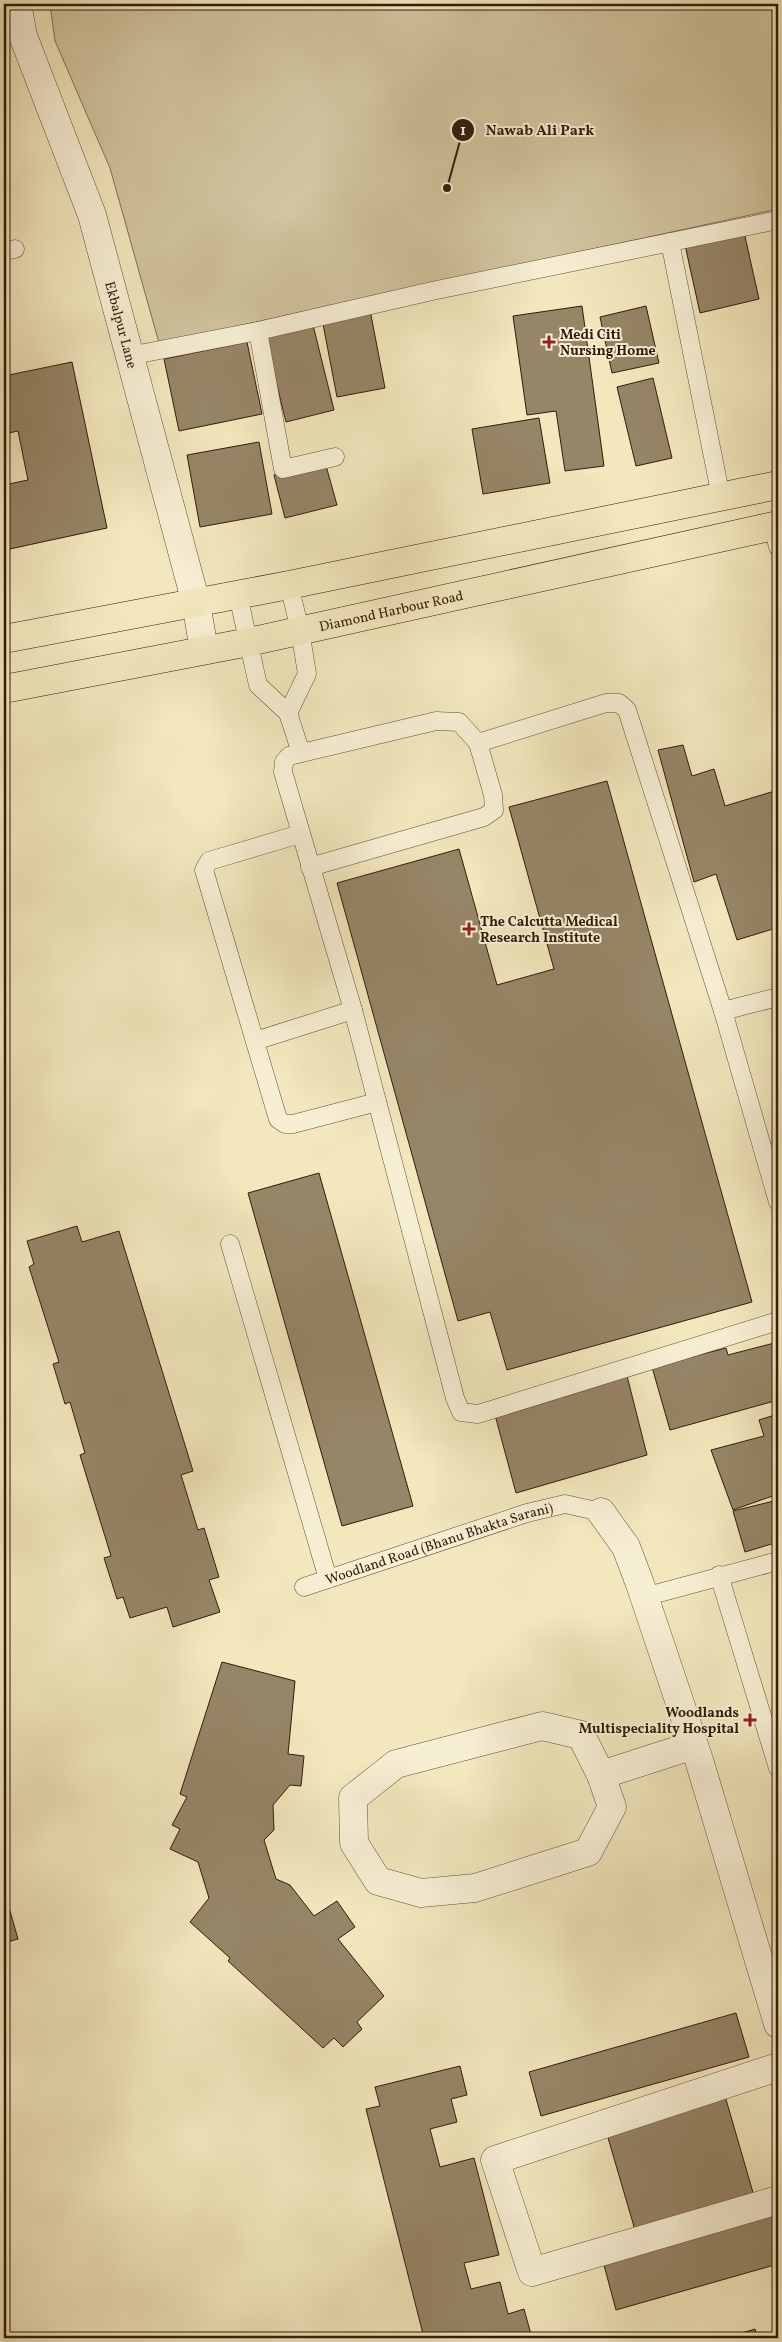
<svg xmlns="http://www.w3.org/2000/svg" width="782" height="2342" font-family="Vollkorn,serif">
  <rect width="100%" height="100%" fill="#f2e7bd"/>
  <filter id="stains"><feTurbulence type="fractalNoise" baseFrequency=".004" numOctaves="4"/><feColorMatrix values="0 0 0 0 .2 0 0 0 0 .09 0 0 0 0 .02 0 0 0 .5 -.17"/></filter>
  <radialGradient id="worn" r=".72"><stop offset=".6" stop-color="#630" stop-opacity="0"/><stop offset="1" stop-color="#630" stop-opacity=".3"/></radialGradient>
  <!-- green -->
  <path fill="#d1c49f" stroke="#827054" d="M50,4H778V209L159,343L110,168L55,41Z"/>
  <!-- building -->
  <path fill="#968567" stroke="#321b0a" d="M744,232L759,299L700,313L685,245Z
    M582,306L604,466L565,471L556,411L527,415L513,316Z
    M646,306L659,363L612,373L600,317Z
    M370,310L385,388L337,397L322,319Z
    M312,321L334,410L286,422L264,333Z
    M247,342L262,414L179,431L164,359Z
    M72,362L107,528L5,550L4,485L28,480L18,431L4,434V376Z
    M653,378L672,458L636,466L617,387Z
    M539,418L550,483L483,494L472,429Z
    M259,442L272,514L200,527L187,455Z
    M325,462L337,505L285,518L274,475Z
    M683,745L692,776L714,769L725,806L778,790V946L773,929L737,940L716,874L694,882L658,750Z
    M607,781L752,1302L507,1370L490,1312L458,1321L337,883L459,849L497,985L554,969L509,807Z
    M319,1173L413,1506L342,1526L248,1193Z
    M77,1226L82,1242L119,1231L193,1471L181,1475L198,1530L204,1528L219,1577L209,1580L220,1612L173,1627L167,1607L130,1618L123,1597L117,1599L104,1558L111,1556L80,1455L85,1453L70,1402L65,1404L53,1364L59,1362L29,1267L34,1264L27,1241Z
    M778,1342V1400L670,1430L652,1367L726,1348L728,1355Z
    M627,1376L647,1455L516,1493L495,1415Z
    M778,1414V1494L733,1510L711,1450L764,1436L759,1420Z
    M778,1500V1542L745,1552L733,1511Z
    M222,1662L295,1681L288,1754L304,1756L301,1786L290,1785L273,1805L274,1830L264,1840L276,1879L290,1885L314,1916L337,1901L355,1927L338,1939L384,1996L357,2022L362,2029L343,2047L334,2038L323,2048L228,1961L230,1958L190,1922L209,1898L198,1862L170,1849L180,1829L172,1825L187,1797L180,1794Z
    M4,1890L18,1939L4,1943Z
    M736,2013L749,2057L541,2116L529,2072Z
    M460,2066L467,2095L451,2099L457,2122L430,2129L440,2167L474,2158L499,2255L464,2263L471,2289L500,2282L508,2314L524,2309L532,2338H424L366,2109L380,2106L375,2087Z
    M725,2096L754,2196L635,2230L606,2131Z
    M778,2214V2264L616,2310L604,2265Z
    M755,2329L758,2338H725Z"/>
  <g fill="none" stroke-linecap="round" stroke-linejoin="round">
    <defs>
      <g id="lane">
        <path d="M670,242L721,497"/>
        <path d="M4,251L15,249"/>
        <path d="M258,331L283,469L335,457"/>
        <path d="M129,356L258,331L432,291L778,220"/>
        <path d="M773,526L778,547"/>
        <path d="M238,595L258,685L288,713L301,753"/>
        <path d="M288,713L307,674L300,630L289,585"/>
        <path d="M300,834L209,861L204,870L278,1119L285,1124H293L377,1102"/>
        <path d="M310,867L484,817L494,810L493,795L478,743"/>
        <path d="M723,1011L778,997"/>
        <path d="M255,1041L353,1010"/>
        <path d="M778,1202L723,1011L627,710L619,703H606L478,743L459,722L436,721L289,756L284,762L283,772L353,1010L455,1398L461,1412L478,1414L778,1321"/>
        <path d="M230,1244L328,1579"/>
        <path d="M719,1575L778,1768"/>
        <path id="s1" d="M304,1587L527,1513L565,1504L601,1512"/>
        <path d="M644,1597L778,1561"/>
      </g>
      <g id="street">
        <path id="s2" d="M17,4L23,36L92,215L196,603L204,650"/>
        <path d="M601,1512L626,1547L640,1584L699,1760L778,2024"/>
        <path d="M601,1775L612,1807L588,1852L475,1888L421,1893L378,1881L354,1843L353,1798L396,1764L542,1726L581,1735L601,1775L694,1745"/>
        <path d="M778,2067L495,2160L532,2272L778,2200"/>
      </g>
      <g id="primary">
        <path d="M4,639L289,585L778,485"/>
        <path id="s3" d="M4,689L249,642L778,525"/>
      </g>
    </defs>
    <!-- lane casing -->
    <use href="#lane" stroke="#624e37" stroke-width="19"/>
    <!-- street casing -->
    <use href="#street" stroke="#624e37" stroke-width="29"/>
    <!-- primary casing -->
    <use href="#primary" stroke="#321b0a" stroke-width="29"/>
    <!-- lane -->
    <use href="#lane" stroke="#f7efd4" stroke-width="18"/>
    <!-- street -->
    <use href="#street" stroke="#f7efd4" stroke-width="28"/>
    <!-- primary -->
    <use href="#primary" stroke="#f2e7bd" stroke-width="28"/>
  </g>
  <!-- markers -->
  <g fill="#8f2418" stroke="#f7efd4" stroke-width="2">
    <path d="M546.5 334.5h5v5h5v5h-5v5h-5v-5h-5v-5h5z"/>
    <path d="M466.5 921.5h5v5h5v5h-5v5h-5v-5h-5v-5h5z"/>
    <path d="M747.5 1712.5h5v5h5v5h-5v5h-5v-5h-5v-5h5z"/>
  </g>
  <g text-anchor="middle" stroke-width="4" stroke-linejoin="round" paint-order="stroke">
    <!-- street labels -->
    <g font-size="14" fill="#321b0a" stroke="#f7efd4">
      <text dy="5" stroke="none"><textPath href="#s2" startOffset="338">Ekbalpur Lane</textPath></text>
      <text dy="5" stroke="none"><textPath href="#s3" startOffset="395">Diamond Harbour Road</textPath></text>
      <text dy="5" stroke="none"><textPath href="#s1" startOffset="142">Woodland Road (Bhanu Bhakta Sarani)</textPath></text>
    </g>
    <!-- poi labels -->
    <g font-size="14" font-weight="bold" fill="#321b0a" stroke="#f7efd4" text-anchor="start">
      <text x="560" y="339">Medi Citi<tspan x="560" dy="16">Nursing Home</tspan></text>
      <text x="480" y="926">The Calcutta Medical<tspan x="480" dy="16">Research Institute</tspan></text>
      <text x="739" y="1717" text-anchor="end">Woodlands<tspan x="739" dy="16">Multispeciality Hospital</tspan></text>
    </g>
  </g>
  <!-- callouts -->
  <path fill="none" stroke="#321b0a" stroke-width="2" d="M447 188L463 130"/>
  <g fill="#321b0a" stroke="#f7efd4" stroke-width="2">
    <circle cx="447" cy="188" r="5"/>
    <circle cx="463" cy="130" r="12"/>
  </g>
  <g font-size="15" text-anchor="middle" font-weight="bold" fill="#fff">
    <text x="463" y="135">1</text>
  </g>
  <g font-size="15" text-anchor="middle" font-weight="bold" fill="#321b0a" stroke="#f7efd4" stroke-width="4" stroke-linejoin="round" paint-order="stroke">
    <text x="540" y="135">Nawab Ali Park</text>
  </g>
  <!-- margin -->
  <rect width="782" height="2342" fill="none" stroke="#f2e7bd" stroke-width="20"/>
  <rect x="5" y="5" width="772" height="2332" fill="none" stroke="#321b0a" stroke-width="2.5"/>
  <rect x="10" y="10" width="762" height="2322" fill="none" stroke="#321b0a"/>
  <rect width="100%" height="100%" filter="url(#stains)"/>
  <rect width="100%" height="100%" fill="url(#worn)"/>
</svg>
